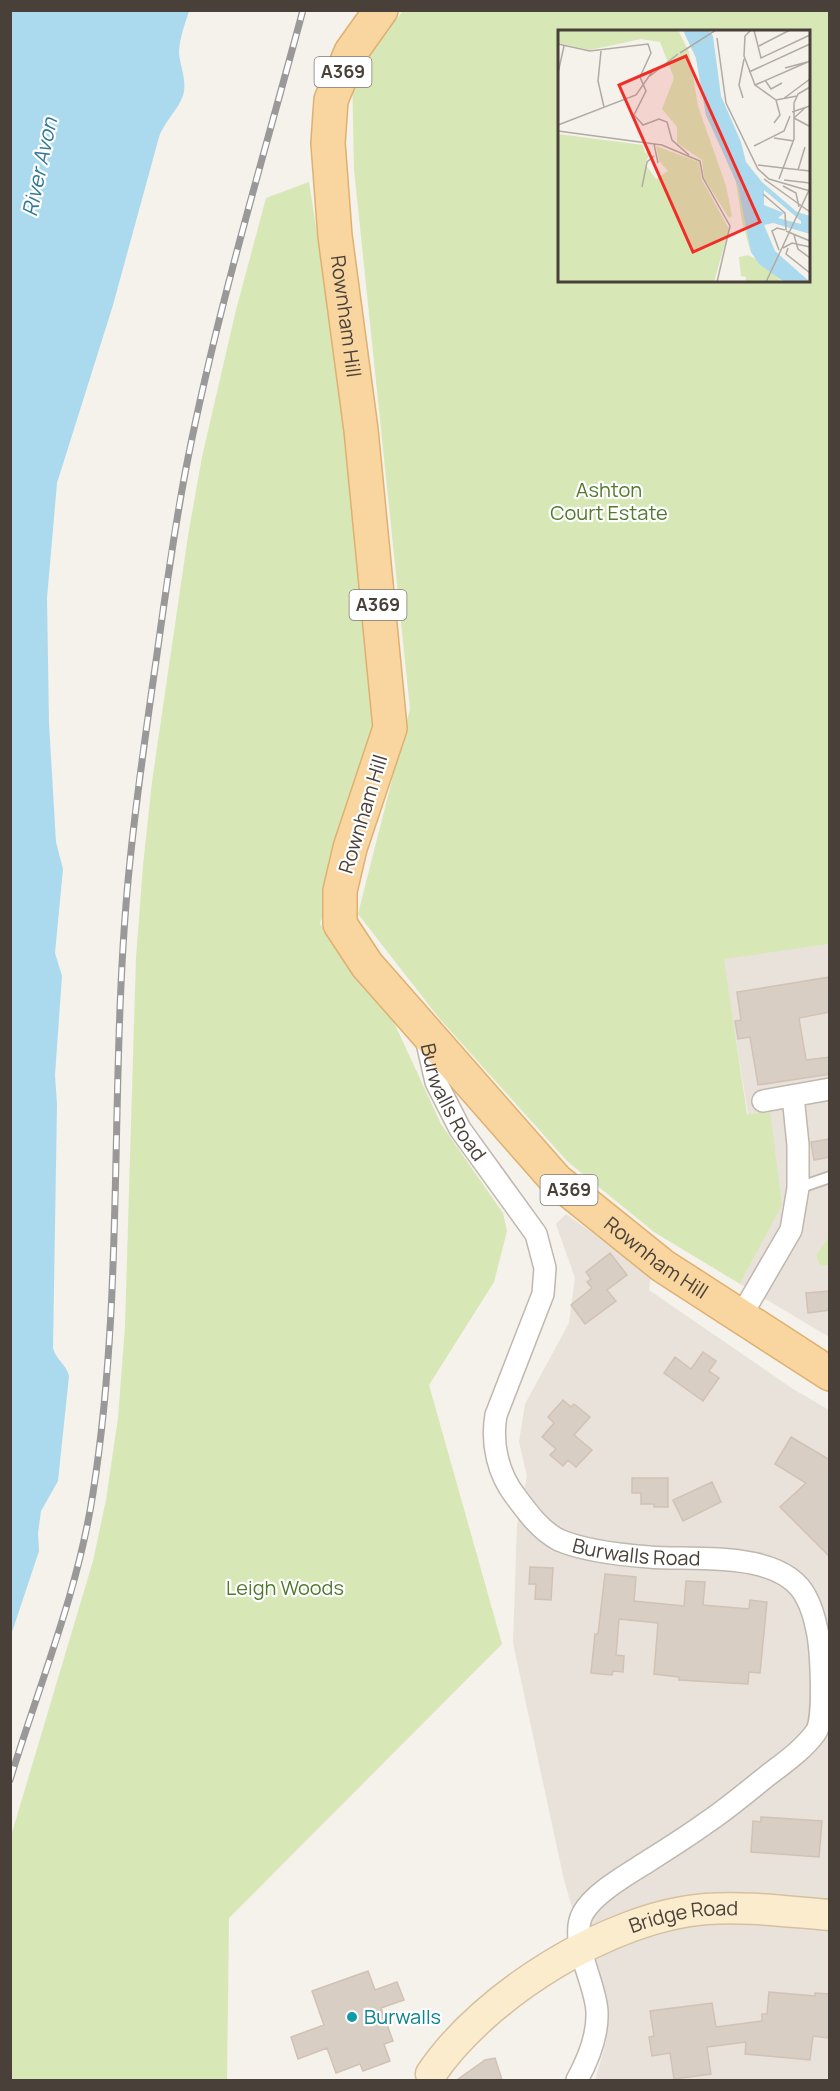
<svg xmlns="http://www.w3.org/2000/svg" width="840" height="2091" font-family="Manrope,sans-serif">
  <rect width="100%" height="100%" fill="#f5f1eb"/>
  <!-- residential -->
  <path fill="#e8e2da" d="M829,944L830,1237L816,1255L820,1266L829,1265V1337L740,1284L782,1204L769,1112L748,1114L723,958Z
    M566,1214L651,1275L649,1290L793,1389L829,1410V2080H595L606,2043V2023L564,1880L513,1643L517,1525L527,1476L519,1442L525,1404L569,1323L575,1278L556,1224Z"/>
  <!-- green -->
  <path fill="#d7e7b6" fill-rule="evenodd" d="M403,11H829V944L724,959L747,1114L770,1112L782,1205L740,1284L654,1232L568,1162L439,1018L358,914L410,709L354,169L352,71ZM560,32H808V280H560Z
    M309,182L338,369L379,727L320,924L384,1001L441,1124L503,1213L507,1231L494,1282L429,1385L502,1644L229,1918L227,2080H11V1836L93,1561L106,1500L118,1418L125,1326L136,958L143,866L152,782L188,536L202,457L236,310L266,198Z
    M829,1237V1265L820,1266L816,1255Z"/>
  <!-- water -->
  <path fill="#abdaee" d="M11,10L189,11C185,24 179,39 179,53C180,65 186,78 184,91C182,106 165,120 159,137L113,305L57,483L47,598L49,723L56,842L63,869L55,953L62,976L55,1075L57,1104L53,1348C56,1360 67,1365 69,1376L58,1481L41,1511L38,1533L39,1551L11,1635Z"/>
  <!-- building -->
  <path fill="#d9cec4" stroke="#d1c2b4" stroke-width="1.5" d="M830,977V1012L799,1018L806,1060L830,1057V1074L758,1085L750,1037L738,1039L735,1021L741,1020L737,992Z
    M830,1139V1157L814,1160L811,1142Z
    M610,1253L627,1275L607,1290L616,1301L585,1324L571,1305L592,1288L587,1282L591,1279L586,1272Z
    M830,1291V1310L808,1313L806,1293Z
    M703,1352L716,1361L709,1371L719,1378L703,1401L664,1373L675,1357L691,1369Z
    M563,1400L571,1407L574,1404L590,1417L574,1435L592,1450L576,1467L568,1460L563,1466L550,1455L556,1449L542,1437L554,1423L548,1417Z
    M791,1437L830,1460V1557L780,1507L806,1483L775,1464Z
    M632,1478H668V1507H654V1504H641V1493H632Z
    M712,1482L721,1502L683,1521L673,1500Z
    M530,1567L553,1568L551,1600L535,1599L536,1584H529Z
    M605,1574L636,1577L634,1601L684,1606L686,1581L705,1582L703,1605L749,1609L750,1600L767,1602L760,1673L749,1672L748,1684L679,1680V1677L654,1674L658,1623L619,1619L616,1655L624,1656L623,1672L613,1671L612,1675L591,1673L595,1634H598Z
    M761,1817L822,1821L819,1857L751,1852L753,1821L761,1822Z
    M368,1971L375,1990L397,1982L404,2000L381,2008L393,2041L384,2044L390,2061L363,2071L360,2064L336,2073L327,2048L298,2059L291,2037L324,2025L312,1991Z
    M769,1992L815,1996V1993L830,1994L829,2038L813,2036L810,2060L745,2054L746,2042L707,2047L711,2074L674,2079L670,2053L652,2056L649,2037L654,2036L650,2011L712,2003L716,2027L762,2021V2014H767Z
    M495,2058L502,2080H457L485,2060Z"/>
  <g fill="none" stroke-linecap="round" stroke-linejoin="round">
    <defs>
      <path id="lane" d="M798,1188L830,1177"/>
      <g id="street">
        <path id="s1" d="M426,1038L436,1082L460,1129L536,1234L545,1268L543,1294L496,1415C491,1444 498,1474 516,1497C527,1512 541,1531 559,1540C582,1550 623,1555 649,1557C692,1561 782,1549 806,1597C811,1606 815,1620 817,1630C821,1648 825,1718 816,1732C803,1750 784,1763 767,1776C747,1792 727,1809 706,1823C688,1836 669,1848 650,1860C630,1873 595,1892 583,1913C568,1940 596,1982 597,2012C598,2036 588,2060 577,2080"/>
        <path d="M763,1101L830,1089"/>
        <path d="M741,1316L791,1230L798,1188V1145L793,1096"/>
      </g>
      <g id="secondary">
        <path id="s2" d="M431,2074C484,1995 611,1916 706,1909C747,1906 789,1912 830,1915"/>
      </g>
      <g id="primary">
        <path id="s3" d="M381,10L351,52L331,100L328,143L335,236L361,430L390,728L350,848L340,891V924L367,965L556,1180L663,1266L830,1374"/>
      </g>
    </defs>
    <!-- lane casing -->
    <use href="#lane" stroke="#c0b7ae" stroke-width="14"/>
    <!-- street casing -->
    <use href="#street" stroke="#c0b7ae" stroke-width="24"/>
    <!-- secondary casing -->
    <use href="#secondary" stroke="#d5c19f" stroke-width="33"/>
    <!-- primary casing -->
    <use href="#primary" stroke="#dfb06f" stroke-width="36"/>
    <!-- lane -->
    <use href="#lane" stroke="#fff" stroke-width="10"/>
    <!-- street -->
    <use href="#street" stroke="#fff" stroke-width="21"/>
    <!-- secondary -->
    <use href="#secondary" stroke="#fcecce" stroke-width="30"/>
    <!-- primary -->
    <use href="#primary" stroke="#f9d5a0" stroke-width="33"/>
    <defs>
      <path id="rail" d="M10,1780C39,1685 78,1592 93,1493C126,1284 108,1071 130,861C137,792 147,723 157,654C166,589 175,523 188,458C218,307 263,159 303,10"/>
    </defs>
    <!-- rail casing -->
    <use href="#rail" stroke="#999" stroke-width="7"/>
    <!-- rail -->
    <use href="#rail" stroke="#fff" stroke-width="4.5" stroke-dasharray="14" stroke-linecap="butt"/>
  </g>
  <!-- markers -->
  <circle fill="#0f9aa8" stroke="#fff" stroke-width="2" cx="352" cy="2017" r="6"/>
  <g text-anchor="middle" stroke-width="4.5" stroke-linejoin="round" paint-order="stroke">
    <!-- shield labels -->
    <g fill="#fff" stroke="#807a74" stroke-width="1.5">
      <rect x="314.5" y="57" width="57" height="30" rx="4.5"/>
      <rect x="349.5" y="590" width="57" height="30" rx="4.5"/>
      <rect x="540.5" y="1175" width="57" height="30" rx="4.5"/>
    </g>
    <g font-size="18" font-weight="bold" fill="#494139">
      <text x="343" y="78">A369</text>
      <text x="378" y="611">A369</text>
      <text x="569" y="1196">A369</text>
    </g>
    <!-- street labels -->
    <g font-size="20" fill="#494139" stroke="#fff">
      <text dy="7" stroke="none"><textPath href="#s3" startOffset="321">Rownham Hill</textPath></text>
      <text transform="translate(363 814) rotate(-73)" y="7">Rownham Hill</text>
      <text dy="7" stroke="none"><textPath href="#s1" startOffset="70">Burwalls Road</textPath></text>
      <text dy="7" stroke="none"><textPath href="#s3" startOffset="1401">Rownham Hill</textPath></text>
      <text dy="7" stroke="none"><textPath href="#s1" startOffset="646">Burwalls Road</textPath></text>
      <text dy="7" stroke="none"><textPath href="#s2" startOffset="306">Bridge Road</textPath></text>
    </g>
    <!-- park labels -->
    <g font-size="20" fill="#53792e" stroke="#fff">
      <text x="609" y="497">Ashton<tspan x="609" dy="23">Court Estate</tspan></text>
      <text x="285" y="1595">Leigh Woods</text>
    </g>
    <!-- culture labels -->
    <g font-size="20" fill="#0d838f" stroke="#fff" text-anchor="start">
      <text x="364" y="2024">Burwalls</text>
    </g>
    <!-- water labels -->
    <g font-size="21" font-style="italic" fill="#307999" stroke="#fff">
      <text transform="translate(40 167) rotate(-78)" y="7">River Avon</text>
    </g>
  </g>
  <!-- overview -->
  <g transform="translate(558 30)">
    <rect width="252" height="252" fill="#f5f1eb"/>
    <path d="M0,0H120L131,22L140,76L168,156L174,186L171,188L146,148L144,130L119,113V97L104,79L116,48L102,12L83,9L32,20L1,13ZM125,0H134L226,252L210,239L224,252H187L188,247L183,246L181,227L190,225L200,230L192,220L184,191L177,146L148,85L138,28ZM0,104L85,115L87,123L93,121L87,134L98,149L110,141L101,131L98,116L141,132L144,150L171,199L156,252H0Z" fill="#d7e7b6"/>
    <path d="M125,0H150L155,6L163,66L183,112L188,132L204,152L239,182L252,186V204L215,193L206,195L217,221L252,252H226L201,234L193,222L180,156L148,85L138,28ZM206,160L243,191V194L220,188L226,183L206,175Z" fill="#abdaee" fill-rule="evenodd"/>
    <path fill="none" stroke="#b0aba4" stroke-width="1.5" d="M193,0L187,6L186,26L197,55L218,70L239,66M196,0L203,28L252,5M159,8L168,73L200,139L211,149L252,161M0,14L32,21L90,14L93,23L82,47L88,61L76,85L85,95L101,89L109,92L114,110L131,125M201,16L232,0M43,21L40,51L46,77M122,23L158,0M227,38L249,32M191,42L252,14M0,43L6,16M92,46L120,24M207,50L213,59L224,53M197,55L252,31M185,68L181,55L186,29M225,69L252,49M248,77L236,88L251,96M234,82L252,76M216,93L222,85L218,70M0,95L78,65L94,42M0,101L104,115L142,131L145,148L172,196L159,252M216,108L236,111M96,114L100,133M196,116L226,101L232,86M200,135L225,138M225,138L252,141M240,140L247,117M206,149L252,182M221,149L236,109V73L240,64L252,57M226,150L252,153M225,156L238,163L241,177M84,157L89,132L96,126M205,164L227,183L228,200M228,201L252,211M236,205L240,219L252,228M225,218L234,213L252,217M230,218L228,224L252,243M221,220L214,201L219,198L227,200M208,252L252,158"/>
    <path fill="#f02e27" fill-opacity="0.15" stroke="#f02e27" stroke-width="3" d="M128,26L202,192L135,222L61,55Z"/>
    <rect width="252" height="252" fill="none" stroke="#494139" stroke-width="3"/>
  </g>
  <!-- border -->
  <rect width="840" height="2091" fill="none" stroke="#494139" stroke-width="24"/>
</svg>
